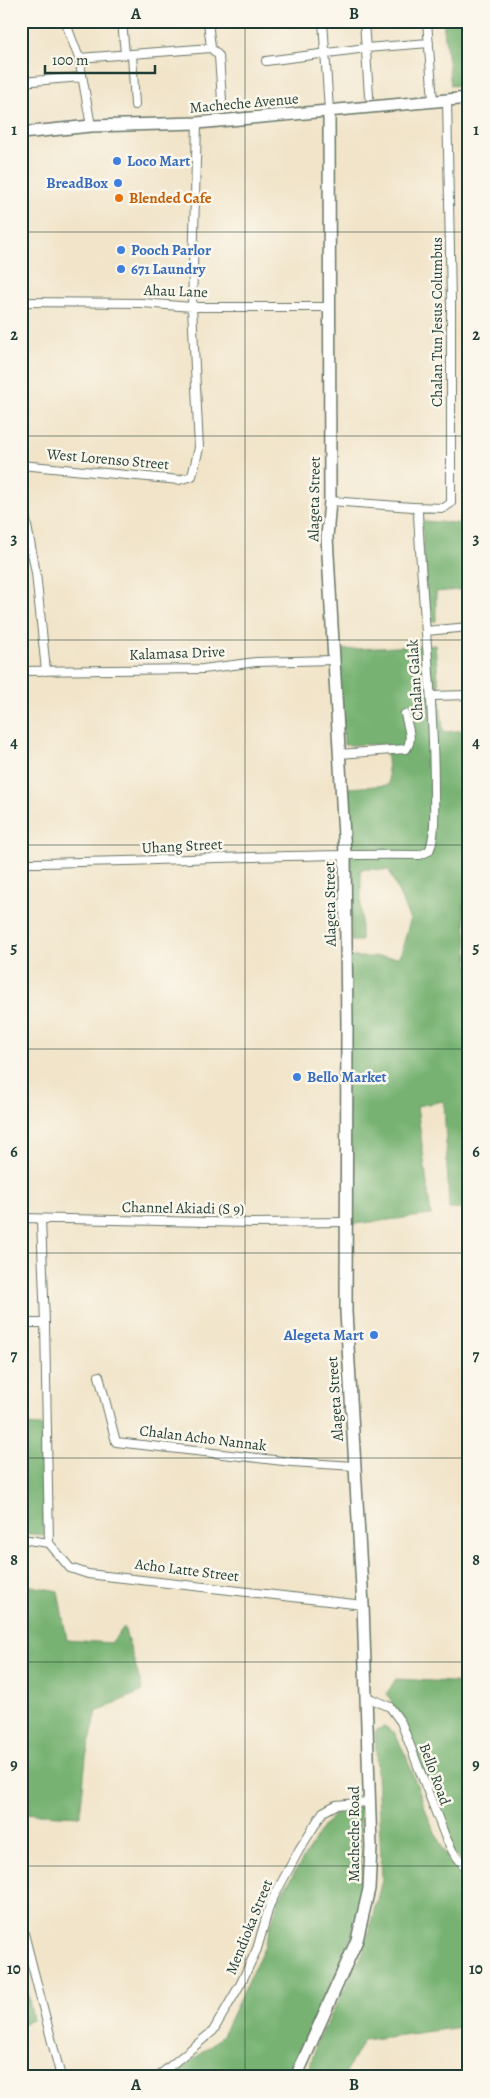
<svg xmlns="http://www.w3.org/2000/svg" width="490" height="2098" font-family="Alegreya,serif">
  <rect width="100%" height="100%" fill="#fbf7ec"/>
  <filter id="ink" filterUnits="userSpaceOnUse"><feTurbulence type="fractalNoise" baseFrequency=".02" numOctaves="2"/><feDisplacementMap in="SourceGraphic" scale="10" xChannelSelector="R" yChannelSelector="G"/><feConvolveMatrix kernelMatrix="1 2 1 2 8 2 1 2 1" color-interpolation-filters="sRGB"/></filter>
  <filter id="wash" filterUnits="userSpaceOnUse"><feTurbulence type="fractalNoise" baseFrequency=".0096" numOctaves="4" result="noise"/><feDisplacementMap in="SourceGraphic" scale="20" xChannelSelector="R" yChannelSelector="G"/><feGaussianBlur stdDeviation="1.12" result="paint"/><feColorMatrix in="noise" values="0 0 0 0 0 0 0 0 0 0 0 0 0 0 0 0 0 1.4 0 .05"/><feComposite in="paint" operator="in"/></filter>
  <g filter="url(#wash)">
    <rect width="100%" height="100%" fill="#f1e4c9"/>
    <!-- forest -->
    <path fill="#77b272" stroke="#4b7853" d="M443,21H469V84L451,86Z
      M422,521L469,524V589L436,592V621L427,622Z
      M435,645L443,732L469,730V895L463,896L469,966V1210L449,1209L444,1101L417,1106L431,1215L345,1225L348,957H400L410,920L389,870L361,869V941H351L348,788L389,785L386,744L344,745L338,650Z
      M21,1425L42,1426L44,1535L21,1533Z
      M21,1584L58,1591L67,1640L111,1643L124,1627L143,1691L97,1711L86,1757L80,1816L21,1813V1712L23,1703L21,1695Z
      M396,1679L469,1683V1872L453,1852L447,1828L387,1693Z
      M384,1726L394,1732L407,1758L429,1819L448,1860L469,1881V2026L364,2040L343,2077H307L317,2042L363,1953L382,1880L375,1731Z
      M360,1807L362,1901L346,1953L312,2024L290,2077H172L222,2036L265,1945L280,1896L324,1825L340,1810Z
      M21,1960L33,2020L21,2024Z"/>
  </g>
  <g filter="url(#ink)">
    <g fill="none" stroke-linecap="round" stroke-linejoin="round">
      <defs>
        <path id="minor" d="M65,21L79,58L91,126
          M122,21L125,54
          M208,21L211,48
          M323,21L329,110
          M364,21L369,96
          M427,21L433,101
          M211,48L219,56L222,100
          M132,54L135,105
          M79,58L211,48
          M266,61L366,48L429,43
          M21,82L82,77
          M21,302L142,303L192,307H330
          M21,465L179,480L192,476L199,448L192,307L197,123
          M21,495L36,573L46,671
          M413,507L444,508L451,503V302L447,100
          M426,631L469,627
          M21,671L203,669L256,662L333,660
          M431,696L469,695
          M339,754L406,749C414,740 407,725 405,714
          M21,863C154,862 287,853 420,855L429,851C436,837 434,807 434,791C434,698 422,606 418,513L416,509L412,507L330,501
          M21,1218L253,1223L345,1222
          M41,1220L45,1323L49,1543
          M21,1323H45
          M99,1376L116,1442L292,1462L354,1466
          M21,1539L49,1543L70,1568L88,1574L363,1605
          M367,1697L390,1707L401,1722L445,1836L453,1852L469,1872
          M21,1922L61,2077
          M157,2077L213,2031L241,1983L257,1949L270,1904L299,1850L323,1812L336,1805L368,1802"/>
        <path id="secondary" d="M21,133L91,126L197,123L469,98
          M296,2077L357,1940L369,1889L371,1847L363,1605L346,1312L347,1024L345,854L327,537L330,501L329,110"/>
      </defs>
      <!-- minor casing -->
      <use href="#minor" stroke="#687768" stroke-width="10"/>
      <!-- secondary casing -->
      <use href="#secondary" stroke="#687768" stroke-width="14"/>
      <!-- minor -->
      <use href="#minor" stroke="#fff" stroke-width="8"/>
      <!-- secondary -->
      <use href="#secondary" stroke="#fff" stroke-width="11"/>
    </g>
  </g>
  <!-- grid -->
  <path fill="none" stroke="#1f3d34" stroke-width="1" stroke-opacity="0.55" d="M245,21V2077M21,232H469M21,436H469M21,640H469M21,845H469M21,1049H469M21,1253H469M21,1458H469M21,1662H469M21,1866H469"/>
  <!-- markers -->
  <g fill="#3f7fe0" stroke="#fbf7ec" stroke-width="2">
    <circle cx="117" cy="161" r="5"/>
    <circle cx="118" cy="183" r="5"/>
    <circle cx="121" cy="250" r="5"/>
    <circle cx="121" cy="269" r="5"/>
    <circle cx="297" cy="1077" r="5"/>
    <circle cx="374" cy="1335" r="5"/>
  </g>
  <circle fill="#e8710a" stroke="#fbf7ec" stroke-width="2" cx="119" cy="198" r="5"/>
  <g text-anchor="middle" stroke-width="5" stroke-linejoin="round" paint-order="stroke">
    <!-- street labels -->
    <g font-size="15" fill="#1f3d34" stroke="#fbf7ec">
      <text transform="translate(244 103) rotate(-5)" y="5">Macheche Avenue</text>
      <text transform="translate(176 291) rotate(2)" y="5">Ahau Lane</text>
      <text transform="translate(437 322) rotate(-90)" y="5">Chalan Tun Jesus Columbus</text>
      <text transform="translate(108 459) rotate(5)" y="5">West Lorenso Street</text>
      <text transform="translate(314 499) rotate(-89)" y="5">Alageta Street</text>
      <text transform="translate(177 653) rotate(-2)" y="5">Kalamasa Drive</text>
      <text transform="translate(415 680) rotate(-94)" y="5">Chalan Galak</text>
      <text transform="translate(182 846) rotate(-3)" y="5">Uhang Street</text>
      <text transform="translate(330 904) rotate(-91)" y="5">Alageta Street</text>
      <text transform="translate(183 1208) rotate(1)" y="5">Channel Akiadi (S 9)</text>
      <text transform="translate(335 1399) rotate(-94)" y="5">Alageta Street</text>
      <text transform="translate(203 1438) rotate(7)" y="5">Chalan Acho Nannak</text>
      <text transform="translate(187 1570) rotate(7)" y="5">Acho Latte Street</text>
      <text transform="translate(435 1774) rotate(70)" y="5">Bello Road</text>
      <text transform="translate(354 1834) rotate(-90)" y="5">Macheche Road</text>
      <text transform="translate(249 1927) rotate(-68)" y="5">Mendioka Street</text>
    </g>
    <!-- shop labels -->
    <g font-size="15" font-weight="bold" fill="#366cbe" stroke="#fbf7ec" text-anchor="start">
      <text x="127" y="166">Loco Mart</text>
      <text x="108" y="188" text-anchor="end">BreadBox</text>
      <text x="131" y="255">Pooch Parlor</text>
      <text x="131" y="274">671 Laundry</text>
      <text x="307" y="1082">Bello Market</text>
      <text x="364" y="1340" text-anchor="end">Alegeta Mart</text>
    </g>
    <!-- food labels -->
    <g font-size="15" font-weight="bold" fill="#c56008" stroke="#fbf7ec" text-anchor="start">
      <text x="129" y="203">Blended Cafe</text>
    </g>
  </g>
  <!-- margin -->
  <rect width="490" height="2098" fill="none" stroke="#fbf7ec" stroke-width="55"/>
  <!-- scale -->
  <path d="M45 65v8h110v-8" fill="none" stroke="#1f3d34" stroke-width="2.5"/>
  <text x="52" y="65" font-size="15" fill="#1f3d34" stroke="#fbf7ec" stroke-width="4" paint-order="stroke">100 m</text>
  <rect x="28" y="28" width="434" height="2042" fill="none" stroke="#1f3d34" stroke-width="2"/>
  <g font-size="16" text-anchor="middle" font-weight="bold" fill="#1f3d34">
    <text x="136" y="19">A</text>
    <text x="354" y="19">B</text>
    <text x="14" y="135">1</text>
    <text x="476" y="135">1</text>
    <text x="14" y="340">2</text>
    <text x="476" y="340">2</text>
    <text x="14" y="544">3</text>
    <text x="476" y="544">3</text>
    <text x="14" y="748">4</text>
    <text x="476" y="748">4</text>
    <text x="14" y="953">5</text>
    <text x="476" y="953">5</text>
    <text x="14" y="1157">6</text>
    <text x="476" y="1157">6</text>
    <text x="14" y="1361">7</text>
    <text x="476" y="1361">7</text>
    <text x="14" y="1565">8</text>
    <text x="476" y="1565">8</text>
    <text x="14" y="1770">9</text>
    <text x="476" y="1770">9</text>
    <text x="14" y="1974">10</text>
    <text x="476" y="1974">10</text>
    <text x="136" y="2090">A</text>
    <text x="354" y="2090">B</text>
  </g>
</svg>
